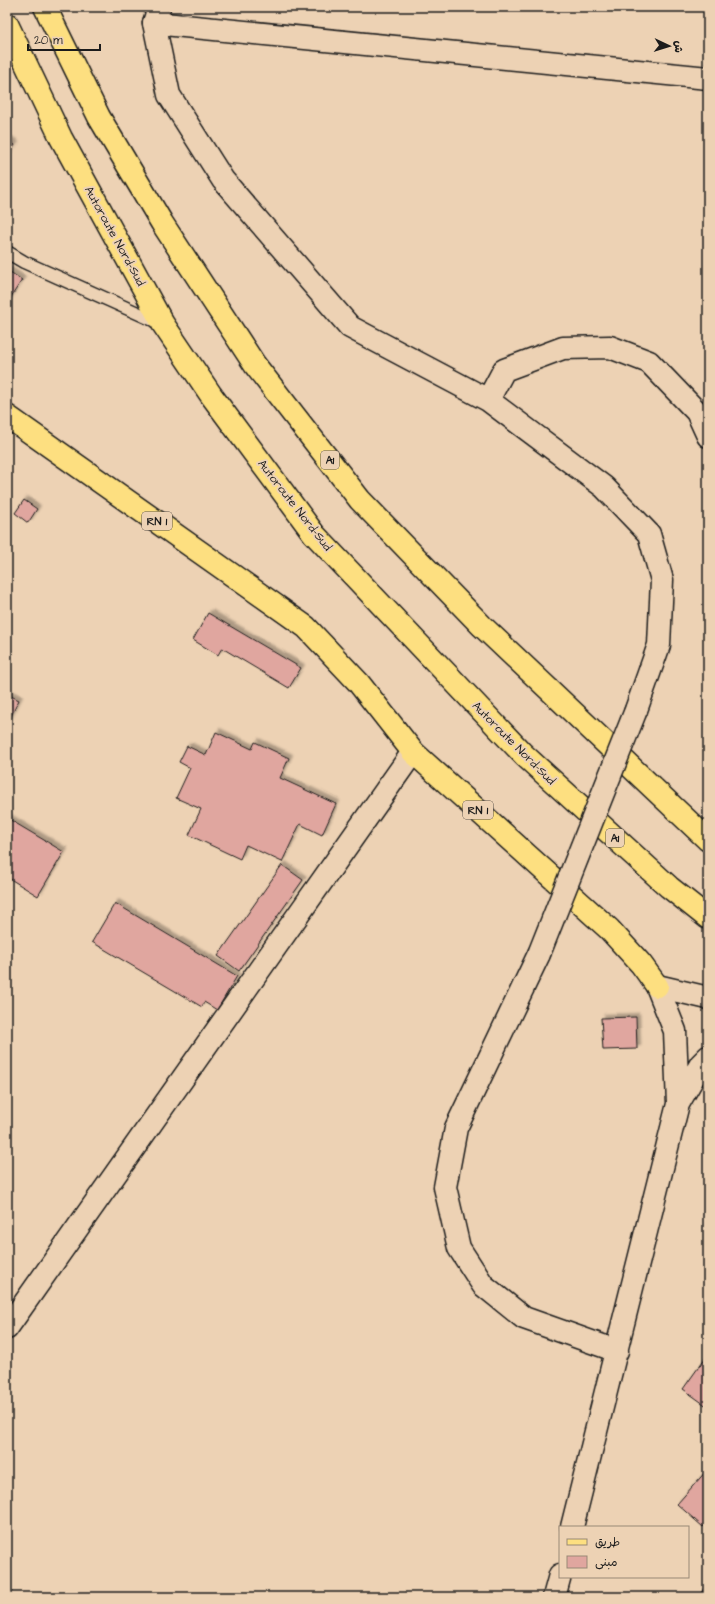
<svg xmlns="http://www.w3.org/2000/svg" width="715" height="1604" font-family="'Architects Daughter','Playpen Sans Arabic',sans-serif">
  <defs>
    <filter id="shadow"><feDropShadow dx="3.5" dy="-3.5" stdDeviation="1" flood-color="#0004"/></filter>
  </defs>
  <rect width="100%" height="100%" fill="#edd2b4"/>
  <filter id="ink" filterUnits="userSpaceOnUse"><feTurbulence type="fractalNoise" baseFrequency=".025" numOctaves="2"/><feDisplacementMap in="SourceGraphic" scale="8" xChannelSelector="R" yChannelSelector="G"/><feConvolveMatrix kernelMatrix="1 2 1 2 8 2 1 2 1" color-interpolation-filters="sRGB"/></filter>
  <g filter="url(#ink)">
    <!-- building -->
    <path fill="#e0a69f" stroke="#1c1c1c" filter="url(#shadow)" d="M7,139L15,145L7,156Z
      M7,270L22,280L7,303Z
      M24,500L37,509L28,523L15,513Z
      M208,613L301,668L289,688L222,648L218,655L193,640Z
      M7,694L19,700L7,724Z
      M216,732L252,749L255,742L289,758L280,778L336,804L322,835L300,824L282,862L246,845L240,859L189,835L201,809L176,798L190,768L179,762L187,746L206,755Z
      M7,818L64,852L38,896L7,877Z
      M282,865L303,880L239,971L218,956Z
      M115,903L237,976L217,1010L204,1002L202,1007L92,942Z
      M636,1017L637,1049L603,1050L601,1018Z
      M708,1354V1407L683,1389Z
      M708,1469V1521L703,1527L677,1504Z
      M708,1581V1597H704L700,1595Z"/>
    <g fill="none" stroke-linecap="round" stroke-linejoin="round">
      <defs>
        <path id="service" d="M7,252L24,262L162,324"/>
        <path id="minor" d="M154,23L708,78
          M657,986L708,998
          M7,1328L413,752"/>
        <path id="secondary" d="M159,7L154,23L169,95L223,180L350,327L488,400L604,487L649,534L662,580L659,645L636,710
          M488,400L504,370L563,348L610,347L649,362L697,412L708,436
          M539,954L456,1128L445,1187L459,1248L483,1285L524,1318L617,1351
          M657,986L675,1031L678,1104
          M572,1527L678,1104L701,1064L708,1057
          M554,1597L560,1575"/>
        <path id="primary" d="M7,416L306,627L358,682L413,752L609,929L641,964L657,986"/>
        <path id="motorway" d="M45,7L99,117L162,223L255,365L360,500L482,626L708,840
          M7,24L61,138L163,324L211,395L314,534L524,755L669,887L708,918"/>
      </defs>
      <!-- service casing -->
      <use href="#service" stroke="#1c1c1c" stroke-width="15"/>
      <!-- minor casing -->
      <use href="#minor" stroke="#1c1c1c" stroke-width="25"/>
      <!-- secondary casing -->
      <use href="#secondary" stroke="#1c1c1c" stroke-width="25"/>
      <!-- primary casing -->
      <use href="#primary" stroke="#1c1c1c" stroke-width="25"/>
      <!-- motorway casing -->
      <use href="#motorway" stroke="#1c1c1c" stroke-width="25"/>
      <!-- service -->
      <use href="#service" stroke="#edd2b4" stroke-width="12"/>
      <!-- minor -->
      <use href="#minor" stroke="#edd2b4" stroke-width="22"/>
      <!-- secondary -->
      <use href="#secondary" stroke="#edd2b4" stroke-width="22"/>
      <!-- primary -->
      <use href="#primary" stroke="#fddf80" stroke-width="22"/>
      <!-- motorway -->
      <use href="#motorway" stroke="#fddf80" stroke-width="22"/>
      <defs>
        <path id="secondary-bridge" d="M539,954L636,710"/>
      </defs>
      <!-- secondary-bridge casing -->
      <use href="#secondary-bridge" stroke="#1c1c1c" stroke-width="25" stroke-linecap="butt"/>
      <!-- secondary-bridge -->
      <use href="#secondary-bridge" stroke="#edd2b4" stroke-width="22"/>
    </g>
  </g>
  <g text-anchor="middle" stroke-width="4" stroke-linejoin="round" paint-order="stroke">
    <!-- shield labels -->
    <g fill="#edd2b4" stroke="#5b534a" stroke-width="1">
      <rect x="321" y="451" width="18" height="18" rx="3"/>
      <rect x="142" y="512" width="30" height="18" rx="3"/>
      <rect x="463" y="801" width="30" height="18" rx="3"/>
      <rect x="606" y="829" width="18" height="18" rx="3"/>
    </g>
    <g font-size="11" font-weight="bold" fill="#1c1c1c">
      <text x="330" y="464">A1</text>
      <text x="157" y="525">RN 1</text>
      <text x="478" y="814">RN 1</text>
      <text x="615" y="842">A1</text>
    </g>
    <!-- street labels -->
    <g font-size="12" fill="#1c1c1c" stroke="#edd2b4">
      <text transform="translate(115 236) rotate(61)" y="4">Autoroute Nord-Sud</text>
      <text transform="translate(295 505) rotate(52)" y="4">Autoroute Nord-Sud</text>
      <text transform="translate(514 743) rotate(45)" y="4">Autoroute Nord-Sud</text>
    </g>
  </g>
  <!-- margin -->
  <rect width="715" height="1604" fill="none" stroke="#edd2b4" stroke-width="24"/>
  <rect x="12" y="12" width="691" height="1580" fill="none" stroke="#1c1c1c" stroke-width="1.5" filter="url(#ink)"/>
  <!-- legend -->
  <rect x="559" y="1526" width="130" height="52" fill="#edd2b4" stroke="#998977"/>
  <rect x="567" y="1539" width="20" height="6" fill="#fddf80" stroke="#998977"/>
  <text x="595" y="1546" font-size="12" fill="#1c1c1c">طريق</text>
  <rect x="567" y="1556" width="20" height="12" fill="#e0a69f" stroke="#998977"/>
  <text x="595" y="1566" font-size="12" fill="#1c1c1c">مبنى</text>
  <!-- north arrow -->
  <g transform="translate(669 46) rotate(94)" stroke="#edd2b4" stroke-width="3" paint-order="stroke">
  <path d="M0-3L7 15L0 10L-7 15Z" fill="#1c1c1c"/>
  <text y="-6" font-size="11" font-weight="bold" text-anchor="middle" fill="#1c1c1c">ش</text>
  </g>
  <!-- scale -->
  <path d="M28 44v6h72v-6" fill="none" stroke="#1c1c1c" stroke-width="2"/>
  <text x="34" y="44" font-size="12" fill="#1c1c1c" stroke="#edd2b4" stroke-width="3" paint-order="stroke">20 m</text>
</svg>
